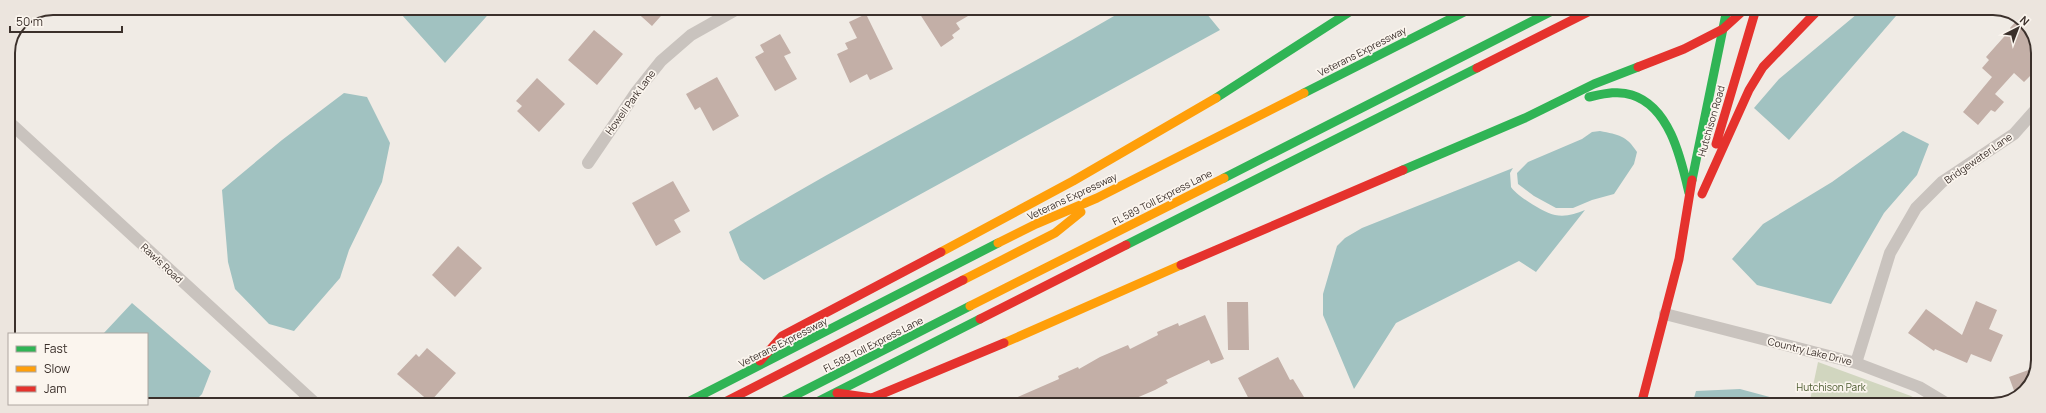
<svg xmlns="http://www.w3.org/2000/svg" width="2046" height="413" font-family="Manrope,sans-serif">
  <rect width="100%" height="100%" fill="#f0ebe5"/>
  <!-- green -->
  <path fill="#d1d6bf" d="M1818,362L1911,396L1926,405H1809Z"/>
  <!-- water -->
  <path fill="#a1c2c1" d="M408,8H494L445,63L402,15Z
    M1128,8H1202L1220,30L764,280L740,260L729,232C860,153 996,85 1128,8Z
    M1863,9H1902L1789,140L1754,108L1779,79Z
    M344,93L367,97L390,143L382,182L349,250L340,278L294,331L269,324L235,289L228,262L222,190L282,140Z
    M1600,131C1619,135 1626,135 1637,152L1634,164L1614,194L1592,200L1573,208H1556L1534,196L1518,184L1517,173L1528,162L1582,139L1592,132Z
    M1903,131L1929,144L1917,175L1884,213L1831,304L1757,285L1732,259L1763,224L1832,182Z
    M1513,168L1510,173L1511,187C1517,196 1544,213 1555,215C1566,217 1575,214 1585,210L1536,272L1519,261L1396,323L1354,389L1323,315V294L1337,246L1345,238L1362,228Z
    M132,303L211,371L202,394L192,404H44H147V334H103Z
    M1740,389L1799,405H1692L1696,391Z"/>
  <!-- building -->
  <path fill="#c3afa7" d="M632,8H668L652,26Z
    M916,8H963L968,16L956,23L960,29L952,35L954,38L941,47Z
    M866,14L893,69L870,80L867,74L850,83L837,54L848,49L845,43L857,38L849,22Z
    M2019,18L2025,21L2038,48V68L2024,82L2014,73L1995,94L2004,102L1995,112L1991,110L1978,125L1963,112L1992,77L1982,68L1989,60L1986,57L2011,29L2010,28Z
    M594,30L623,54L597,85L568,60Z
    M780,34L791,53L784,56L797,79L775,91L755,57L764,52L760,45Z
    M717,77L739,116L713,131L700,107L695,110L686,94Z
    M537,78L565,104L539,132L517,111L522,106L516,101Z
    M673,181L690,211L674,220L681,232L656,246L632,203Z
    M458,246L482,268L455,297L432,275Z
    M1976,301L1997,310L1989,329L2003,335L1991,362L1971,354L1967,363L1935,349L1934,351L1908,333L1926,309L1962,335Z
    M1227,302H1248L1249,350H1228Z
    M1205,315L1224,359L1211,364L1209,360L1166,380L1168,383L1155,390L1120,405H999L1059,379L1058,376L1078,367L1079,369L1100,357L1128,345L1130,349L1158,335L1157,332L1178,323L1179,326Z
    M427,348L456,373L430,402L397,374L416,354L419,357Z
    M1278,357L1290,380L1293,379L1304,397L1292,405H1252L1238,378Z
    M2037,367L2022,394L2016,396L2009,377Z"/>
  <g fill="none" stroke-linecap="round" stroke-linejoin="round">
    <!-- street -->
    <path stroke="#c9c3be" stroke-width="12" d="M8,121L316,404
      M588,163L637,91L661,61L691,35L739,8
      M1665,314L1856,363L1919,387L1949,405
      M1856,363L1890,253L1916,208L1942,182L2014,134L2038,107"/>
    <!-- fast -->
    <path stroke="#30b455" stroke-width="9" d="M1304,93L1470,9
      M1589,97C1603,94 1618,90 1632,95C1670,107 1681,159 1689,193
      M1216,98L1354,9
      M1403,170L1525,118L1594,84L1638,67
      M1224,178L1556,9
      M1692,180L1727,9
      M1126,245L1477,68
      M684,404L998,243
      M778,404L970,306
      M813,404L980,319"/>
    <!-- slow -->
    <path stroke="#ff9f0a" stroke-width="9" d="M998,243L1036,224L1097,198L1304,93
      M941,252L1073,181L1216,98
      M963,280L1055,233L1081,212
      M970,306L1224,178
      M1004,343L1181,265"/>
    <!-- jam -->
    <path stroke="#e5322d" stroke-width="9" d="M1638,67L1684,49L1723,29L1745,9
      M1477,68L1594,9
      M1716,144L1756,9
      M1702,194L1749,90L1763,67L1819,9
      M1181,265L1403,170
      M980,319L1126,245
      M760,361L782,336L941,252
      M837,393L872,398L1004,343
      M721,404L963,280
      M1641,405L1679,259L1692,180"/>
  </g>
  <g text-anchor="middle" stroke-width="3.5" stroke-linejoin="round" paint-order="stroke">
    <!-- street labels -->
    <g font-size="10" fill="#3b302b" stroke="#fbf5ee">
      <text transform="translate(1362 51) rotate(-27)" y="4">Veterans Expressway</text>
      <text transform="translate(630 102) rotate(-54)" y="4">Howell Park Lane</text>
      <text transform="translate(1711 121) rotate(-74)" y="4">Hutchison Road</text>
      <text transform="translate(1978 158) rotate(-35)" y="4">Bridgewater Lane</text>
      <text transform="translate(1072 196) rotate(-25)" y="4">Veterans Expressway</text>
      <text transform="translate(1162 197) rotate(-27)" y="4">FL 589 Toll Express Lane</text>
      <text transform="translate(162 263) rotate(43)" y="4">Rawls Road</text>
      <text transform="translate(783 342) rotate(-27)" y="4">Veterans Expressway</text>
      <text transform="translate(873 344) rotate(-27)" y="4">FL 589 Toll Express Lane</text>
      <text transform="translate(1810 351) rotate(14)" y="4">Country Lake Drive</text>
    </g>
    <!-- park labels -->
    <g font-size="10" fill="#4a5a2e" stroke="#fbf5ee">
      <text x="1831" y="391">Hutchison Park</text>
    </g>
  </g>
  <!-- crop -->
  <path d="M0 0H2046V413H0ZM53 15H1993A38 38 0 0 1 2031 53V360A38 38 0 0 1 1993 398H53A38 38 0 0 1 15 360V53A38 38 0 0 1 53 15Z" fill="#ece5de" fill-rule="evenodd"/>
  <path fill="none" stroke="#3b302b" stroke-width="2" d="M53 15H1993A38 38 0 0 1 2031 53V360A38 38 0 0 1 1993 398H53A38 38 0 0 1 15 360V53A38 38 0 0 1 53 15Z"/>
  <!-- legend -->
  <rect x="8" y="333" width="140" height="72" fill="#fbf5ee" stroke="#aea6a0"/>
  <rect x="16" y="346" width="20" height="6" fill="#30b455" stroke="#aea6a0"/>
  <text x="44" y="353" font-size="12" fill="#3b302b">Fast</text>
  <rect x="16" y="366" width="20" height="6" fill="#ff9f0a" stroke="#aea6a0"/>
  <text x="44" y="373" font-size="12" fill="#3b302b">Slow</text>
  <rect x="16" y="386" width="20" height="6" fill="#e5322d" stroke="#aea6a0"/>
  <text x="44" y="393" font-size="12" fill="#3b302b">Jam</text>
  <!-- north arrow -->
  <g transform="translate(2018 28) rotate(42)" stroke="#fbf5ee" stroke-width="3" paint-order="stroke">
  <path d="M0-3L7 15L0 10L-7 15Z" fill="#3b302b"/>
  <text y="-6" font-size="11" font-weight="bold" text-anchor="middle" fill="#3b302b">N</text>
  </g>
  <!-- scale -->
  <path d="M10 26v6h112v-6" fill="none" stroke="#3b302b" stroke-width="2"/>
  <text x="16" y="26" font-size="12" fill="#3b302b" stroke="#fbf5ee" stroke-width="3" paint-order="stroke">50 m</text>
</svg>
